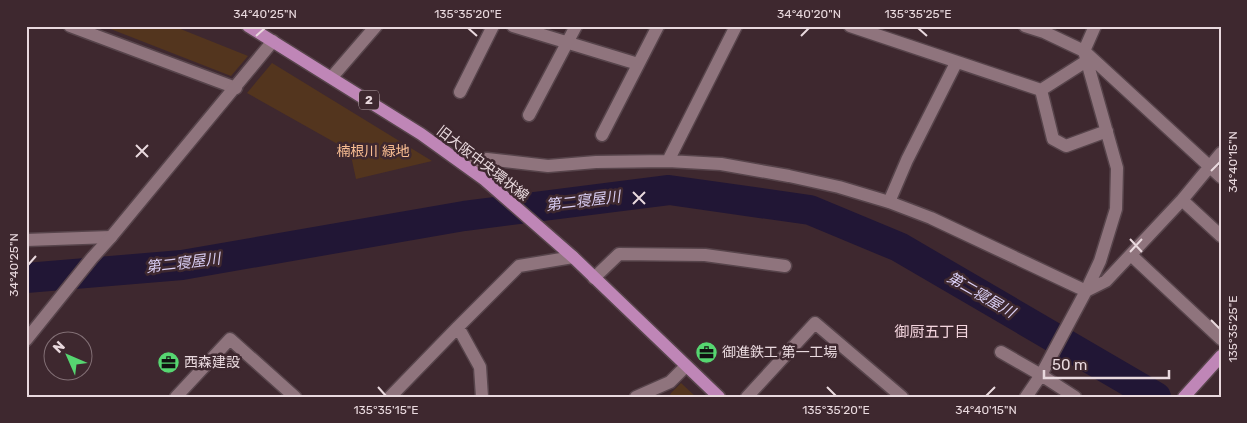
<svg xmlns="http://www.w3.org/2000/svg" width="1247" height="423" font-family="Rubik,'Noto Sans JP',sans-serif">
  <rect width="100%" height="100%" fill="#3e282f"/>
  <!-- green -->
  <path fill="#53351e" d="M103,26H173L248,56L231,76Z
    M272,63L432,161L356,179L350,151L247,93Z
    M681,383L696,397H669L671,393Z"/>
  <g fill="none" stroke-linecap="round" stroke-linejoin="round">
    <!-- river -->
    <path stroke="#211635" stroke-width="30" d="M26,278L182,265L464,216L669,190L810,210L899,247L1156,397"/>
    <defs>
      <path id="minor" d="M70,26L236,88
        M513,26L638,64
        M850,26L1041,90L1088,60
        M1025,26L1044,32L1084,51L1221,177
        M332,77L376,26
        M1041,90L1053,139L1066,146L1107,131
        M460,92L493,26
        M529,115L576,26
        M602,135L658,26
        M668,161L736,26
        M462,163L487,159L548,166L596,162L668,161L721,164L789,176L839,187L889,202L931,218L1086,291
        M1182,200L1221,236
        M889,202L907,160L956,63
        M26,240L111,237
        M1131,255L1221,339
        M594,278L619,254L705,255L785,266
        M1086,291L1106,281L1182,200L1221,153
        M458,327L519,266L573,257
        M1001,352L1041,375L1075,397
        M176,397L230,339L295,397
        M390,397L458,327L480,367L482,397
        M636,397L670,382L686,366
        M747,397L815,323L902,397
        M1026,397L1041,375L1086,291L1100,261L1116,209L1117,168L1084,51L1095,26"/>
      <path id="tertiary" d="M26,340L92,258L111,237L273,41"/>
      <path id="primary" d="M248,26L421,134L485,180L573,257L719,397
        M1184,397L1221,356"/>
    </defs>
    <!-- minor casing -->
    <use href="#minor" stroke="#57444b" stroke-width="15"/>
    <!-- tertiary casing -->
    <use href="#tertiary" stroke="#57444b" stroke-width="15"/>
    <!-- primary casing -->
    <use href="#primary" stroke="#57444b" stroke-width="15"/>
    <!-- minor -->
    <use href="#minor" stroke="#8f747d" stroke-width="12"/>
    <!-- tertiary -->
    <use href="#tertiary" stroke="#8f747d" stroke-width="12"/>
    <!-- primary -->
    <use href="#primary" stroke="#bf86b7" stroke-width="12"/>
  </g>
  <!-- ticks -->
  <path fill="none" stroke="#e9d9de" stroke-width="2" d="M468,28L477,36M918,28L927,36M256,36L265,28M801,36L809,28M136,145L148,157M136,157L148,145M1211,171L1220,162M633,192L645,204M633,204L645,192M1130,239L1142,252M1130,252L1142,239M28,265L36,256M1211,320L1220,329M378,387L386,396M827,387L836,396M986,396L995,387"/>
  <!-- icons -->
  <defs>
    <symbol id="office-disc" viewBox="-11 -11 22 22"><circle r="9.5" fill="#56d671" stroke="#3e282f"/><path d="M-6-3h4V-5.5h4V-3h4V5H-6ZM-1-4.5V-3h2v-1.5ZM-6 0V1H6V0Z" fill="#111"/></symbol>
  </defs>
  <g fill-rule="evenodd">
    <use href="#office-disc" x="694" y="340" width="25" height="25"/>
    <use href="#office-disc" x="156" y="350" width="25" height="25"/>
  </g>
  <g text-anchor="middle" stroke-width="5" stroke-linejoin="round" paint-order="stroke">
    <!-- shield labels -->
    <rect fill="#3e282f" stroke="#b6a4aa" stroke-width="1" x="359" y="90.5" width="20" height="19" rx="4"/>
    <g font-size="12" font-weight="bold" fill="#e9d9de">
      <text x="369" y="104">2</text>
    </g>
    <!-- park labels -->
    <g font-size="14" fill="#f9be93" stroke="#3e282f">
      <text x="373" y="156">楠根川 緑地</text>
    </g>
    <!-- street labels -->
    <g font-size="14" fill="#e9d9de" stroke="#3e282f">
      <text transform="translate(483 163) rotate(38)" y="5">旧大阪中央環状線</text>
    </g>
    <!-- poi labels -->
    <g font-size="14" fill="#e9d9de" stroke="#3e282f" text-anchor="start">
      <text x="722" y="357">御進鉄工 第一工場</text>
      <text x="184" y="367">西森建設</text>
    </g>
    <!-- water labels -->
    <g font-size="15" font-style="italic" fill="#dacff5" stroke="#3e282f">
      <text transform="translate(583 201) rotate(-7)" y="5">第二寝屋川</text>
      <text transform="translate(183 263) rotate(-7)" y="5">第二寝屋川</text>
      <text transform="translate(981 295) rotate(30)" y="5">第二寝屋川</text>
    </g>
    <!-- neighbourhood labels -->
    <g font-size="15" fill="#f4d5de" stroke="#3e282f">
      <text x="932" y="337">御厨五丁目</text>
    </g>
  </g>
  <!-- border -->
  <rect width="1247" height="423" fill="none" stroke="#3e282f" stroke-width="55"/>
  <!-- north arrow -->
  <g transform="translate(68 356) rotate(315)"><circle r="24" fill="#3e282f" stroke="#826f75"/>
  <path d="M0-4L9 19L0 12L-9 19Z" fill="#56d671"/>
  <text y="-8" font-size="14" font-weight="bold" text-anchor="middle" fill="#e9d9de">N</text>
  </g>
  <!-- scale -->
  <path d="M1044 370v8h125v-8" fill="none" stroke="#e9d9de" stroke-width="2.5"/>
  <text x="1052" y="370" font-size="15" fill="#e9d9de" stroke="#3e282f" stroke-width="4" paint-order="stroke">50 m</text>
  <rect x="28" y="28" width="1192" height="368" fill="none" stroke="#e9d9de" stroke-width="2"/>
  <g font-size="12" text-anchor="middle" fill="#e9d9de">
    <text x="265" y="18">34°40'25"N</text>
    <text x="468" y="18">135°35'20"E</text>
    <text x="809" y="18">34°40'20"N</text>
    <text x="918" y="18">135°35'25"E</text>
    <text transform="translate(1233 162) rotate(-90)" y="4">34°40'15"N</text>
    <text transform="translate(14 265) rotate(-90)" y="4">34°40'25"N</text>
    <text transform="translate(1233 329) rotate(-90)" y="4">135°35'25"E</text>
    <text x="386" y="414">135°35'15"E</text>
    <text x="836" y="414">135°35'20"E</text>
    <text x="986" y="414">34°40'15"N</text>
  </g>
</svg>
